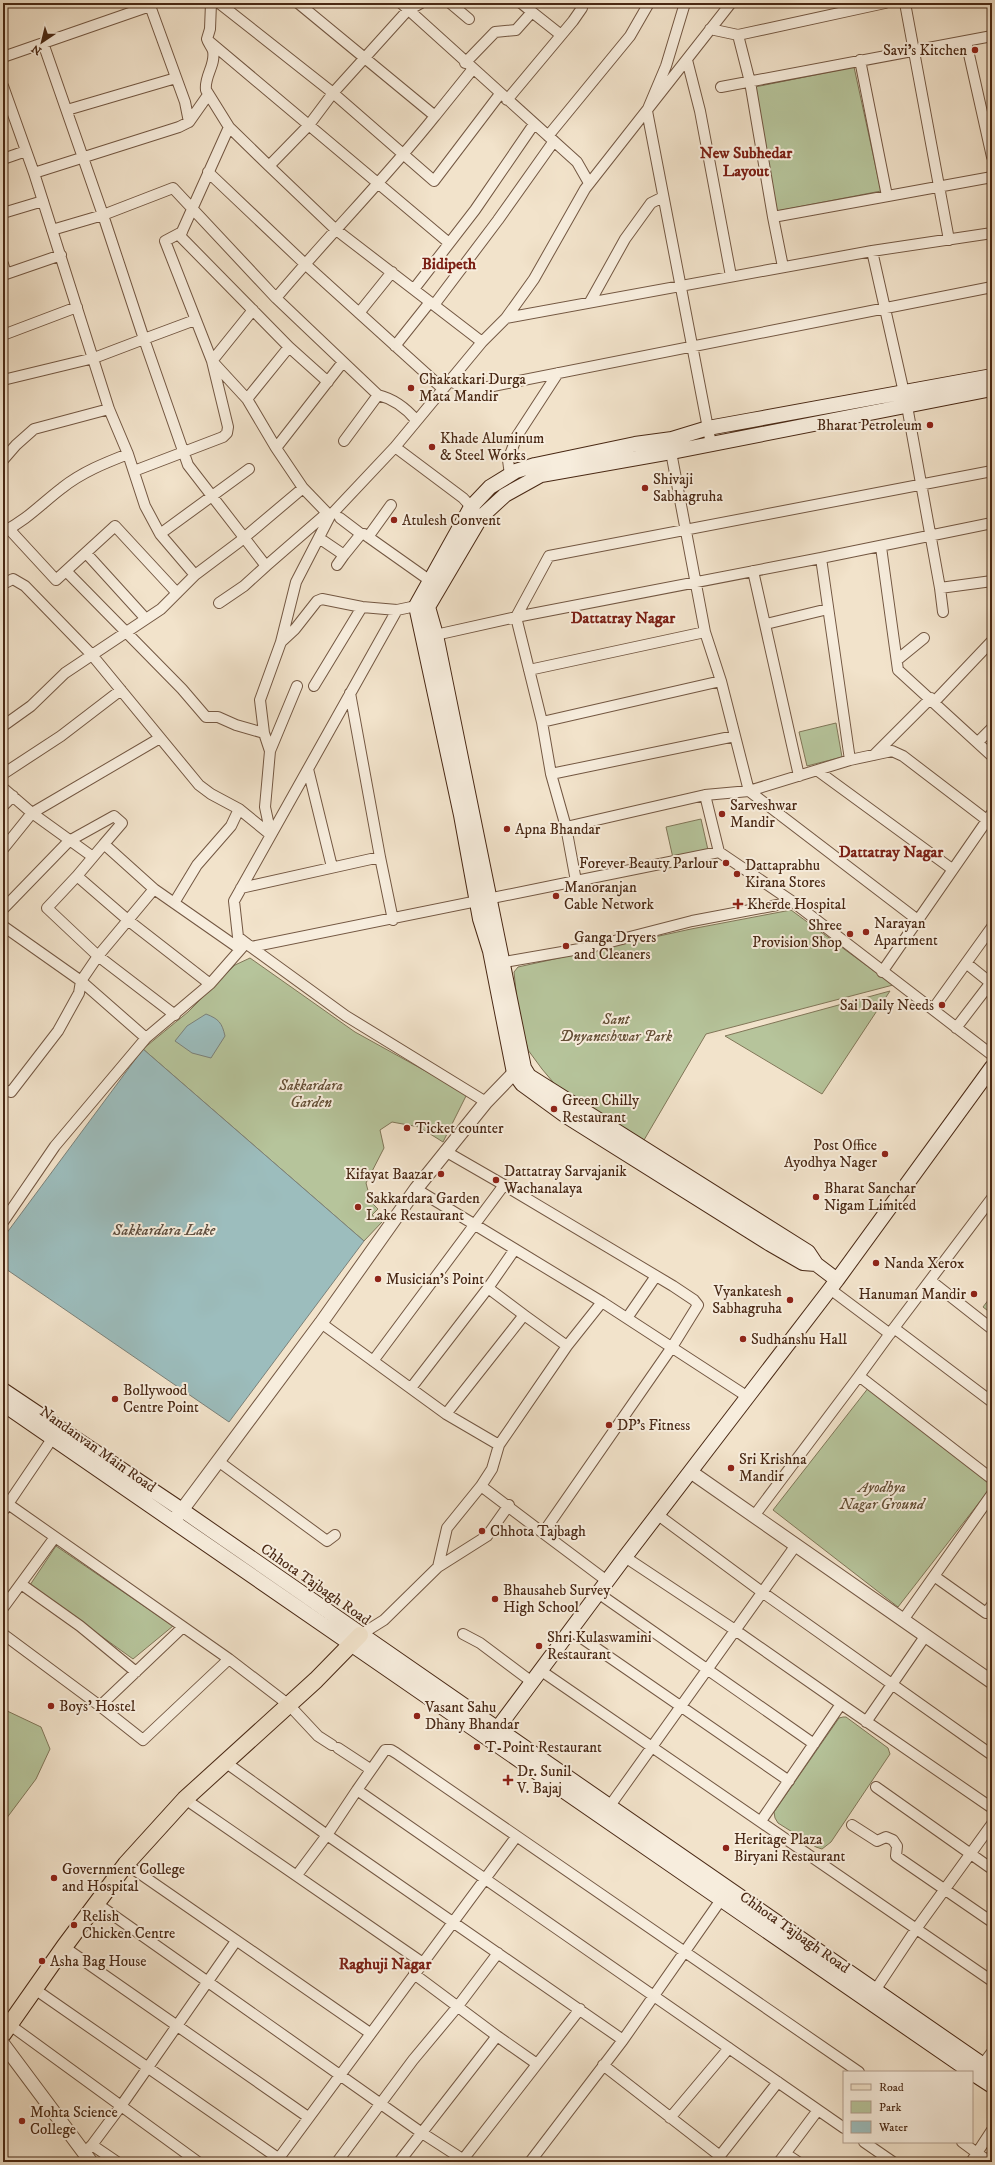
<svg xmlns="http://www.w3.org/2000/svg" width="995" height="2165" font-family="'IM FELL DW Pica',serif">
  <rect width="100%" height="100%" fill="#f2e3cb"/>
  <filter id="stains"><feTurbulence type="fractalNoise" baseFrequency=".005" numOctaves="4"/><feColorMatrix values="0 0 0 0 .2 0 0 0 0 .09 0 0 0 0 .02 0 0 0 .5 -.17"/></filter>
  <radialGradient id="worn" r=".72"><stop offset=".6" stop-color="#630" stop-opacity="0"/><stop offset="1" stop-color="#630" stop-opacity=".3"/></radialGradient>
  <!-- green -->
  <path fill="#b6c49b" stroke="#807658" d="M854,67L881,191L777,211L755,87Z
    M836,723L842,757L807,766L799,732Z
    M701,819L708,850L673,858L666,827Z
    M791,910L893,985L706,1034L644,1140L558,1088L542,1069L528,1050L518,1011L514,972L518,967L691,929Z
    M250,958L355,1032L467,1094L443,1142L419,1127L392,1122L380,1130L384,1148L366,1183L371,1202L378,1209L372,1215L382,1222L364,1241L143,1049L188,1012L235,965Z
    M890,991L822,1094L725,1036Z
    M992,1295V1314L983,1307Z
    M869,1387L992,1483V1486L898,1607L773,1510Z
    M56,1546L173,1626L133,1659L30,1585Z
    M3,1709L41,1727L50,1749L36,1779L3,1823Z
    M843,1717H846L888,1748L890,1754L831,1842L822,1849L816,1847L778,1823L775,1818L774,1812L839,1718Z"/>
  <!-- water -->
  <path fill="#9cbdbd" stroke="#7b8179" d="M206,1014C219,1019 222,1023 225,1036L211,1058L192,1053L175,1041L187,1026Z
    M143,1049L364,1241L229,1422L3,1267V1238Z"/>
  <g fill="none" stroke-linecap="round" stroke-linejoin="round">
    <defs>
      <path id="minor" d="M211,3L210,29L207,39C208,43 212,47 213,51C216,65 204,76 206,90L229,127L269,166L309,125L333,93L407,11L421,3
        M219,3L333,93L434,181L500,94
        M298,3L435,116C385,179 328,236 276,298L378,395C394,399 405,407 416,420
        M401,3L577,162L589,183
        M450,3L469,19
        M685,3L666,66L647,111L711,444
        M905,3L949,240
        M532,12L561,35
        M710,29L738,35L750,82L773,217L992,177
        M738,35L885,3
        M966,41L992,157
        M210,42L449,243
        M43,43L103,215L52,230
        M3,57L150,6
        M687,60L700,111L731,276
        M860,60L887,196
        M465,63L495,32L516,30L532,12L521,3
        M3,86L34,173L179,127L189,122L185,102L149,3
        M721,87L992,36
        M507,100L573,21L582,8V3
        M67,110L176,78
        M435,116L472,70
        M189,122L208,95
        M229,127L180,236L289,347
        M548,136L630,36L649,3
        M3,159L26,151
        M269,166L335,229L482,342
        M208,172L305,264L442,388
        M34,173L109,409L128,454
        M3,213L43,201
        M773,217L783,267
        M182,232L165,241L212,361L247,399
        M872,251L907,406L940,588L992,581
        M3,264L6,274
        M3,275L61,255
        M414,289L475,210L534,124
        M590,302L625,239L651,203L663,197
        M434,305L498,220L554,141
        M359,313L392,272
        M506,318L534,279L585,189L731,3
        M195,320L144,339L103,215L173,188L276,298
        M3,335L77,307
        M395,346L430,302
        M3,380L94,358L144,339L188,465L266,566L327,513
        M449,381L473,390L992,287
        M344,441L378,395
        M395,447L482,342L506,318L872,251L992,233
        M276,448L247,399L289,347L328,382
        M671,452L705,632L721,681L749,791L919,921
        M3,460L16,445L34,429L109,409
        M134,471L223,437L227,433L228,427L212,361L253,310
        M510,475L508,460L517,436L558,373
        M303,488L276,448L343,362
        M340,518L361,534
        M9,529L56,580L115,526L177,593
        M3,532C28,519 41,504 62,488C82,472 105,463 128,454L145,506L160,534L195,575L239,542L303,488L330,516L395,447L463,498L476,512
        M160,534L249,469
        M368,537L391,505
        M319,538L344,555L361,534H364L429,580
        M881,547L898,670L992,756
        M86,553L146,619
        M821,558L992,523
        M337,565L344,555
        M753,571L799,776
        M67,572L182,689L206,717H218L236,725L264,733
        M195,575L161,609L92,655L199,785L211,794L239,809L271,835L265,807L270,751L264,733L260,700L281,642L296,582L330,516
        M3,584L13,579L25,586L92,655L65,673L31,706L3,726
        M940,588L943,612
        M219,603L244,586L266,566
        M766,624L828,609
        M431,636L516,617L549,556L992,471
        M281,642L295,629L317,601L322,599L362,607L397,610
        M897,660L924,638
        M529,670L705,632
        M314,686L362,607
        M935,701L992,641
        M542,722L721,681
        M978,742L992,728
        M270,751L297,686
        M874,755L931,698
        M308,769L332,867
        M818,771L952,869
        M3,774L61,736L121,690
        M551,774L735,736
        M3,788L32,813L93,857
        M705,795L749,791L850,760L892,751L903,756L992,824
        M3,806L13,796
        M566,827L705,795L719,852
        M3,849L32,813L160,738
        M380,857L393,920
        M77,876L47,908L98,956L175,1015
        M576,881L719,852L793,902L992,1055
        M241,888L380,857L350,693
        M154,889L104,844L77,876L129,921L210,984
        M174,903L197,865L231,826L239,809
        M3,909L69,841L114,816L122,823L104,844
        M3,926L81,981L146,1038
        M251,947L238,937L234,901L397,610L416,606H421
        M504,962L591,947L692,921L793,902
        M966,963L992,984
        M882,972L992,813
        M933,1009L992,927
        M956,1028L992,981
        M3,1090L11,1092L58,1031L79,993L81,981L98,956L154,889L240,949
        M486,1102L346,1016L251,947L576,881L566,827L551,774L542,722L516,617L821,558L850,760
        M504,1185L673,1286L694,1300L698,1305L672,1347L543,1533L607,1581
        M416,1189L602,1302L748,1397
        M992,1198L894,1328L992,1402
        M3,1222L55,1146L146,1038L210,984L246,943
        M515,1249L488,1288L524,1315
        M931,1281L992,1329
        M830,1289L890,1334
        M627,1318L656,1276
        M321,1323L446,1414L499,1445L567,1346L602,1302
        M894,1328L859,1376L992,1479
        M373,1361L504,1185L445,1151
        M411,1388L488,1288
        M446,1414L524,1315L567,1346
        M499,1445L492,1469L481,1486L543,1533
        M218,1461L327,1541L335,1535
        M8,1504L56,1433
        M3,1511L8,1504L229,1659L289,1705L318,1736L332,1745
        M658,1515L762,1592L992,1755
        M754,1516L859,1376
        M625,1557L735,1630L841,1704L761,1821
        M438,1567L487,1536L509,1505
        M934,1576L986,1613L992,1605
        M21,1584L80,1626L136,1672
        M598,1593L814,1744
        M3,1608L55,1537
        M903,1620L992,1494
        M570,1630L789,1781
        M3,1634L100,1706L183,1627
        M463,1634L480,1643L532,1682
        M360,1635L384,1620L438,1567L447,1528L481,1486
        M540,1670L992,1981
        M841,1704L992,1808
        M100,1706L143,1740L229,1659
        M866,1722L926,1635
        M338,1748L370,1769
        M225,1762L327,1835L357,1790L844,2128
        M876,1787L992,1869
        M357,1790L385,1750H391L396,1753L859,2072
        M185,1799L423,1963
        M609,1807L796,1545
        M852,1825L877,1841L886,1837L893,1840L897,1846L896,1856L992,1922
        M126,1864L370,2033
        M297,1875L327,1835L623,2040
        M96,1903L422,2133L467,2162
        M64,1947L308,2117
        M36,1990L278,2158
        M872,1995L916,1929L992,1824
        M10,2025L198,2162
        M497,2036L537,2064
        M983,2064L992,2052
        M603,2065L720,2156
        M670,2118L729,2048
        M864,2142L893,2162
        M962,2142L977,2153L992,2130
        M92,2145L121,2106L236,1941
        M88,2149L92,2145L117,2162
        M786,2154L798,2162
        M276,2162L516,1837
        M337,2162L413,2060L458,2006L498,1953
        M399,2162L497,2036L414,1974
        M461,2162L580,2009
        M530,2162L623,2040L725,1894
        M715,2162L778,2082
        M779,2162L818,2110
        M971,2162L977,2153L990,2162"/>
      <path id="tertiary" d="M691,1472L992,1682
        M176,1518L321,1323L416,1189L486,1102L514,1073L522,1069
        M3,2044L91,2162"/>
      <path id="secondary" d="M816,1264L803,1263L770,1244L566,1116L522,1084L514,1073L490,951L480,919L461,815L416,606L471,507L490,487L516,471L535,465L635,444L672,439L708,428L752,420L992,376
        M837,1280L816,1264L808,1252L529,1076L524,1068L436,635L428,607L481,517L505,495L541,475L671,452L992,389
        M3,1390L182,1510L992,2071
        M3,1404L971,2072
        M491,1737L625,1557L837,1280L992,1067
        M972,2073L992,2086"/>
      <path id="primary" d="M3,2034L64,1947L126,1864L185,1799L316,1680L360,1635"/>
    </defs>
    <!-- minor casing -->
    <use href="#minor" stroke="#735742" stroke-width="12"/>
    <!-- tertiary casing -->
    <use href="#tertiary" stroke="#735742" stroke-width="15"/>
    <!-- secondary casing -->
    <use href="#secondary" stroke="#492814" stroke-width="16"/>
    <!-- primary casing -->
    <use href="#primary" stroke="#492814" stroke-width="18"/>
    <!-- minor -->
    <use href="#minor" stroke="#f7eddd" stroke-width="10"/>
    <!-- tertiary -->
    <use href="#tertiary" stroke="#f7eddd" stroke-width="13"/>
    <!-- secondary -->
    <use href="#secondary" stroke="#f7eddd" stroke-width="14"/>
    <!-- primary -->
    <use href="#primary" stroke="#f2e3cb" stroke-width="16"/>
  </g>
  <!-- markers -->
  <g fill="#8f2418" stroke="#f7eddd" stroke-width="1.5">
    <circle cx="975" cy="50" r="4"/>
    <circle cx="411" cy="388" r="4"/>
    <circle cx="930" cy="425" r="4"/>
    <circle cx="432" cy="447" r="4"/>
    <circle cx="645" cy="488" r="4"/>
    <circle cx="394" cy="520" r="4"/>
    <circle cx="722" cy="814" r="4"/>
    <circle cx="507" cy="829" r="4"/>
    <circle cx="726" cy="863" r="4"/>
    <circle cx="737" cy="874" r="4"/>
    <circle cx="556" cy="896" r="4"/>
    <path d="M736 898h4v4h4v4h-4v4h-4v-4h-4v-4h4z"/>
    <circle cx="866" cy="932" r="4"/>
    <circle cx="850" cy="934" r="4"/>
    <circle cx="566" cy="946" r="4"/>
    <circle cx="942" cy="1005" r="4"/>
    <circle cx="554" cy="1109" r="4"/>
    <circle cx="407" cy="1128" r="4"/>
    <circle cx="885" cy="1154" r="4"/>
    <circle cx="441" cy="1174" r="4"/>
    <circle cx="496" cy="1180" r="4"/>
    <circle cx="816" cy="1197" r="4"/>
    <circle cx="358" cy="1207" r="4"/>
    <circle cx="876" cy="1263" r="4"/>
    <circle cx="378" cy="1279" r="4"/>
    <circle cx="974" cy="1294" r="4"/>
    <circle cx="790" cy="1300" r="4"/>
    <circle cx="743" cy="1339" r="4"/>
    <circle cx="115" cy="1399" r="4"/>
    <circle cx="609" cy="1425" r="4"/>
    <circle cx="731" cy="1468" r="4"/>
    <circle cx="482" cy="1531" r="4"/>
    <circle cx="495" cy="1599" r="4"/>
    <circle cx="539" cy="1646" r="4"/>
    <circle cx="51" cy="1706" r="4"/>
    <circle cx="417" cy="1716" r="4"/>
    <circle cx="477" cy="1747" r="4"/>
    <path d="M506 1774h4v4h4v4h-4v4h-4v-4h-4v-4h4z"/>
    <circle cx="726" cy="1848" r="4"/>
    <circle cx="54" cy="1878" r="4"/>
    <circle cx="74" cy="1925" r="4"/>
    <circle cx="42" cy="1961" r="4"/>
    <circle cx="22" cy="2121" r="4"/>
  </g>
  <g text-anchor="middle" stroke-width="4" stroke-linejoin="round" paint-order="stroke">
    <!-- poi labels -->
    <g font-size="15" fill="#492814" stroke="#f7eddd" text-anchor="start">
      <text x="967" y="55" text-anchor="end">Savi's Kitchen</text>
      <text x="419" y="384">Chakatkari Durga<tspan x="419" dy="17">Mata Mandir</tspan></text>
      <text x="922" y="430" text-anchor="end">Bharat Petroleum</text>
      <text x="440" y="443">Khade Aluminum<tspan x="440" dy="17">&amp; Steel Works</tspan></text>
      <text x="653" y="484">Shivaji<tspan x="653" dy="17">Sabhagruha</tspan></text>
      <text x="402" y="525">Atulesh Convent</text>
      <text x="730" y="810">Sarveshwar<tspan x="730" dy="17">Mandir</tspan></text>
      <text x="515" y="834">Apna Bhandar</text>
      <text x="718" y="868" text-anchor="end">Forever Beauty Parlour</text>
      <text x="745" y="870">Dattaprabhu<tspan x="745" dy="17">Kirana Stores</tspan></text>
      <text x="564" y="892">Manoranjan<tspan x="564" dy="17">Cable Network</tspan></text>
      <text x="747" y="909">Kherde Hospital</text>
      <text x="874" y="928">Narayan<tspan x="874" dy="17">Apartment</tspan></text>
      <text x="842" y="930" text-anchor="end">Shree<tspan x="842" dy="17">Provision Shop</tspan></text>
      <text x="574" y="942">Ganga Dryers<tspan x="574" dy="17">and Cleaners</tspan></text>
      <text x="934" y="1010" text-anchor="end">Sai Daily Needs</text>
      <text x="562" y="1105">Green Chilly<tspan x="562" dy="17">Restaurant</tspan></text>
      <text x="415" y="1133">Ticket counter</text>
      <text x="877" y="1150" text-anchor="end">Post Office<tspan x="877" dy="17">Ayodhya Nager</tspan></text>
      <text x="504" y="1176">Dattatray Sarvajanik<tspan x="504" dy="17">Wachanalaya</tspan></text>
      <text x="433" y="1179" text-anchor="end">Kifayat Baazar</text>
      <text x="824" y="1193">Bharat Sanchar<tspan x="824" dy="17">Nigam Limited</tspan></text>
      <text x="366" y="1203">Sakkardara Garden<tspan x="366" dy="17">Lake Restaurant</tspan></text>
      <text x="884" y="1268">Nanda Xerox</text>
      <text x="386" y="1284">Musician's Point</text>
      <text x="782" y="1296" text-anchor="end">Vyankatesh<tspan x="782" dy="17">Sabhagruha</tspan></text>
      <text x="966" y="1299" text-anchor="end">Hanuman Mandir</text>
      <text x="751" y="1344">Sudhanshu Hall</text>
      <text x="123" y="1395">Bollywood<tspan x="123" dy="17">Centre Point</tspan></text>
      <text x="617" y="1430">DP's Fitness</text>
      <text x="739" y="1464">Sri Krishna<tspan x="739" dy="17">Mandir</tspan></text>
      <text x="490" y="1536">Chhota Tajbagh</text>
      <text x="503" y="1595">Bhausaheb Survey<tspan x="503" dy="17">High School</tspan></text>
      <text x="547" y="1642">Shri Kulaswamini<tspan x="547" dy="17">Restaurant</tspan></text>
      <text x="59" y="1711">Boys' Hostel</text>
      <text x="425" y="1712">Vasant Sahu<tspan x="425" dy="17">Dhany Bhandar</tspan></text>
      <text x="485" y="1752">T-Point Restaurant</text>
      <text x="517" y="1776">Dr. Sunil<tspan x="517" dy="17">V. Bajaj</tspan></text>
      <text x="734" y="1844">Heritage Plaza<tspan x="734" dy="17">Biryani Restaurant</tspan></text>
      <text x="62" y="1874">Government College<tspan x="62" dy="17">and Hospital</tspan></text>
      <text x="82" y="1921">Relish<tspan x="82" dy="17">Chicken Centre</tspan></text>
      <text x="50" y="1966">Asha Bag House</text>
      <text x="30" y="2117">Mohta Science<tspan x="30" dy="17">College</tspan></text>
    </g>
    <!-- park labels -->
    <g font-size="15" font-style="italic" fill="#644f36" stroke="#f7eddd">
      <text x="616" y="1024">Sant<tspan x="616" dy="17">Dnyaneshwar Park</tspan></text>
      <text x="311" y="1090">Sakkardara<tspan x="311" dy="17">Garden</tspan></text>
      <text x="882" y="1492">Ayodhya<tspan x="882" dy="17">Nagar Ground</tspan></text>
    </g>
    <!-- street labels -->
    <g font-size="15" fill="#492814" stroke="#f7eddd">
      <text transform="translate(98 1449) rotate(35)" y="5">Nandanvan Main Road</text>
      <text transform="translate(316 1584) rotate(35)" y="5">Chhota Tajbagh Road</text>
      <text transform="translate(795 1932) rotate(35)" y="5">Chhota Tajbagh Road</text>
    </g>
    <!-- neighbourhood labels -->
    <g font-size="16" font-weight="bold" fill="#7a1f14" stroke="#f7eddd">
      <text x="746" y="158">New Subhedar<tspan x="746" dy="18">Layout</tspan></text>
      <text x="449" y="269">Bidipeth</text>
      <text x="623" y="623">Dattatray Nagar</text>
      <text x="891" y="857">Dattatray Nagar</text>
      <text x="385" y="1969">Raghuji Nagar</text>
    </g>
    <!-- water labels -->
    <g font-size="16" font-style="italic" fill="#5e4d3e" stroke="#f7eddd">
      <text x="164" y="1235">Sakkardara Lake</text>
    </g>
  </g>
  <!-- margin -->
  <rect width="995" height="2165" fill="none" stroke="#f2e3cb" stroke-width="16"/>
  <rect x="4" y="4" width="987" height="2157" fill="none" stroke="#492814" stroke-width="2"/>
  <rect x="8" y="8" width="979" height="2149" fill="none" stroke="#492814"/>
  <!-- legend -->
  <rect x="843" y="2071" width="130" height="72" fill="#f7eddd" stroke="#b19e8d"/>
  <rect x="851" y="2084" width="20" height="6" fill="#f2e3cb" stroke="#b19e8d"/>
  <text x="879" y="2091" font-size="12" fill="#492814">Road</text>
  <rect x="851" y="2101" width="20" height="12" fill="#b6c49b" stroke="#b19e8d"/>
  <text x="879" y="2111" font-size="12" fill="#492814">Park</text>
  <rect x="851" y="2121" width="20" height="12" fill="#9cbdbd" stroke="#b19e8d"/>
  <text x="879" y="2131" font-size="12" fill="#492814">Water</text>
  <!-- north arrow -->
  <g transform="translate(42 42) rotate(215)" stroke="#f7eddd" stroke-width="3" paint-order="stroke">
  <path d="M0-3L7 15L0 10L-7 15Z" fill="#492814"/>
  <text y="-6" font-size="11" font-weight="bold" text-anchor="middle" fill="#492814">N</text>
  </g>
  <rect width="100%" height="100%" filter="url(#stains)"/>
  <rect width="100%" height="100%" fill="url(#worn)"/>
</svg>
